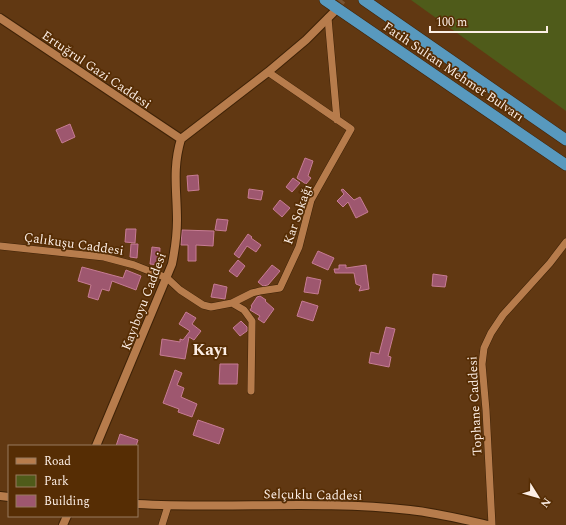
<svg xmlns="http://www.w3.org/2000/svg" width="566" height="525" font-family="Spectral,serif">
  <rect width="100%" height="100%" fill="#613812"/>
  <!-- green -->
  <path fill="#4f5b1a" d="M411,0H566V111Z"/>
  <!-- building -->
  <path fill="#9e576f" stroke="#c77c94" d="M70,124L75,137L62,143L56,130Z
    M305,158L313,161L308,176L311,178L306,184L297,178Z
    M198,175L199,190L188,191L187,176Z
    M293,178L300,183L292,192L286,187Z
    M249,189L263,191L261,200L248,198Z
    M343,189L354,200L360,197L368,212L356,218L348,202L343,207L337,201L344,194L341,190Z
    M280,200L290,208L282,217L273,209Z
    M217,219L228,220L226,231L215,230Z
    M126,229H136L135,243L125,242Z
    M182,230L214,231L213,246L196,245V261H188V245H181Z
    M248,234L252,237L251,238L261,245L256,252L247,246L239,258L234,254Z
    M131,244H138L137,258L130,257Z
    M152,247L160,248L159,265L150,264Z
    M318,251L334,258L328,270L312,263Z
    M238,260L245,266L237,277L229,271Z
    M272,265L280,271L268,285L263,286L258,282Z
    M339,265H346V268L366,265L369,289L359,291L361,286L356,284L354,273H335L334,269H339Z
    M82,267L123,278L126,270L141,276L136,290L112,281L109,291L102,289L98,300L88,297L91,285L78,281Z
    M433,274L447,276L445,287L432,286Z
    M307,277L321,280L318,294L304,292Z
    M214,284L227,287L225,299L211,297Z
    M260,296L266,300L265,301L274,309L264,323L258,319L260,316L250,310L252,307L251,306L257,297Z
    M302,301L318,306L313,321L297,316Z
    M186,312L196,318L192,324L201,331L194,340L189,337L185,359L160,355L162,339L180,342V339L183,340L190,331L179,324Z
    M241,321L247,327V331L240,336L233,328Z
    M386,327L395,329L388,356L391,357L389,367L369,363L371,352L379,354Z
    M220,364H238L237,384H219Z
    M175,370L182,373L177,385L184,388L181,397L197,404L192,417L178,412L179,409L163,403Z
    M198,420L224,429L219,444L193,435Z
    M120,434L138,440L136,446H116Z"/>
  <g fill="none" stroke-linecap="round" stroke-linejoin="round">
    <!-- tertiary-tunnel -->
    <path stroke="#785332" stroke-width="8" stroke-dasharray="8 4" stroke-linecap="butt" d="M333,12L342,0"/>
    <defs>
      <path id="minor" d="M328,18L337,120
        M0,246L104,257L134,265L167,278L180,290L203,305L211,307L232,303L252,293L260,291L280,288L299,247L311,200L351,129L268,72
        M232,303L244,310L252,321L251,391
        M162,525L168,506
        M492,525L486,410L482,364L484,348L491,333L503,315L550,263L566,242"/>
      <path id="tertiary" d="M0,18L181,139
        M96,446L172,264C175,249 177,235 177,220C177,191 172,169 181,139L268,72L306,40L333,13
        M0,496L9,497
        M137,504C228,509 319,500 410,510C437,513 462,519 488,525
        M63,525L67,516"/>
      <path id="trunk" d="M325,0L566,165
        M364,0L566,140"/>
    </defs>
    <!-- minor casing -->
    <use href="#minor" stroke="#3e2207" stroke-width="8"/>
    <!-- tertiary casing -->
    <use href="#tertiary" stroke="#3e2207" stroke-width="10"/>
    <!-- trunk casing -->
    <use href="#trunk" stroke="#3e2207" stroke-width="12"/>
    <!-- minor -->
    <use href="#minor" stroke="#b77c4c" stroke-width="7"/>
    <!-- tertiary -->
    <use href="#tertiary" stroke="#b77c4c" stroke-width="8"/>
    <!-- trunk -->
    <use href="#trunk" stroke="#5899be" stroke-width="11"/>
  </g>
  <g text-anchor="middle" stroke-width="3.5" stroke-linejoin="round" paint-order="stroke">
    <!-- street labels -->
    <g font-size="13" fill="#fceee5" stroke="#562d04">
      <text transform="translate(97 69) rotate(34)" y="5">Ertuğrul Gazi Caddesi</text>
      <text transform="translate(454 71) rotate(34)" y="5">Fatih Sultan Mehmet Bulvarı</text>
      <text transform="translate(297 214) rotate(-71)" y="5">Kar Sokağı</text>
      <text transform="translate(74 243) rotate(8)" y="5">Çalıkuşu Caddesi</text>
      <text transform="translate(143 301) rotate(-69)" y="5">Kayıboyu Caddesi</text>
      <text transform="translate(474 406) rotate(-93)" y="5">Tophane Caddesi</text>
      <text transform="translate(313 494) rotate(1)" y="5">Selçuklu Caddesi</text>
    </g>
    <!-- district labels -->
    <g font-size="17" font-weight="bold" fill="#fceee5" stroke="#562d04">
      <text x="210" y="355">Kayı</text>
    </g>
  </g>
  <!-- legend -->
  <rect x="8" y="445" width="130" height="72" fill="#562d04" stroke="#987a5e"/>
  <rect x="16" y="458" width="20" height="6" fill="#b77c4c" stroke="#987a5e"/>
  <text x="44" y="465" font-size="12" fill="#fceee5">Road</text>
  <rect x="16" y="475" width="20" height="12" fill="#4f5b1a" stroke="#987a5e"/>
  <text x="44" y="485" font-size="12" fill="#fceee5">Park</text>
  <rect x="16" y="495" width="20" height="12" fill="#9e576f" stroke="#987a5e"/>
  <text x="44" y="505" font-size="12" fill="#fceee5">Building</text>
  <!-- north arrow -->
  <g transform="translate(538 497) rotate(127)" stroke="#562d04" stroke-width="3" paint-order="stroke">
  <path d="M0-3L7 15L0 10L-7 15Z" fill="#fceee5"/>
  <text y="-6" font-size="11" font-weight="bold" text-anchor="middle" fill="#fceee5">N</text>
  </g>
  <!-- scale -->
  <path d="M430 26v6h117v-6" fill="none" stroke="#fceee5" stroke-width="2"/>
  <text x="436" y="26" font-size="12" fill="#fceee5" stroke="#562d04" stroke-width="3" paint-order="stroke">100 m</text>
</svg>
